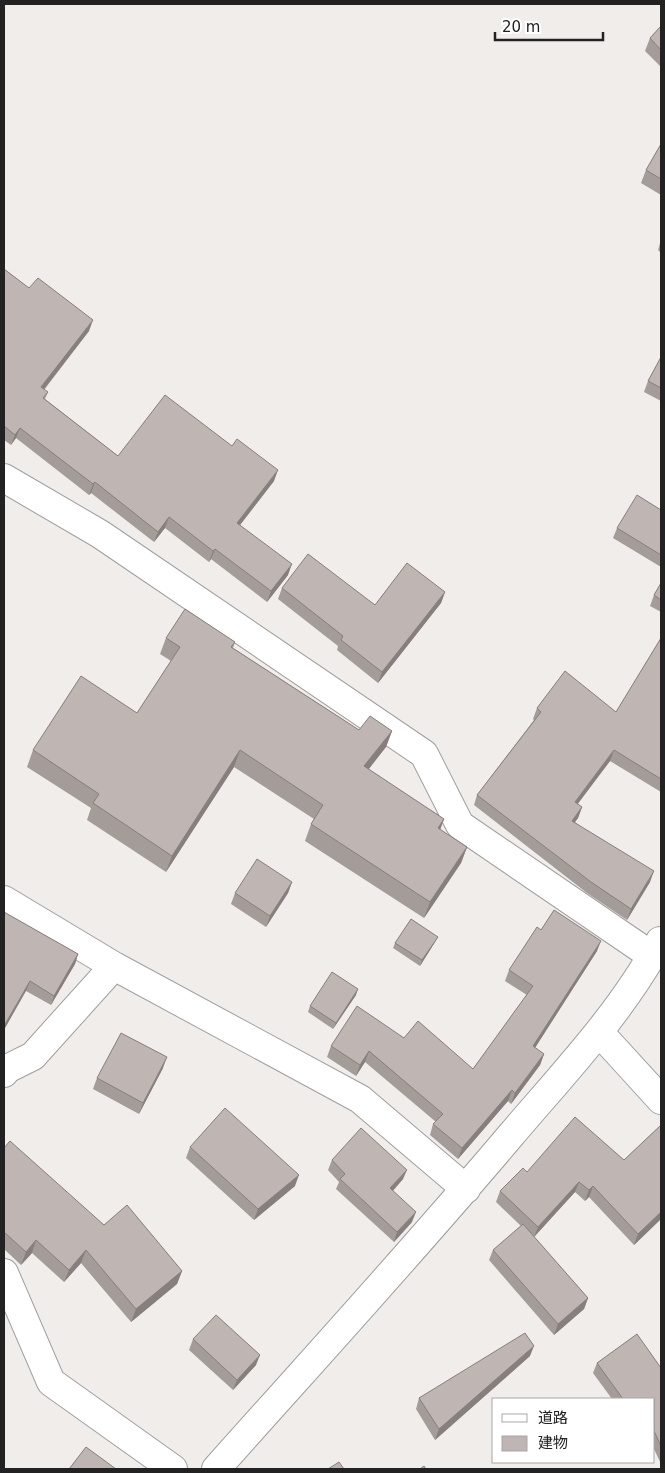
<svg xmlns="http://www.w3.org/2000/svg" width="665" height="1473" font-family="'DejaVu Sans','Noto Sans JP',sans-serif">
  <rect width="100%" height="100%" fill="#f1edea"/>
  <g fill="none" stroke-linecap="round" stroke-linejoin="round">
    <defs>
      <path id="minor" d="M4,478L100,534L424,754L460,825L652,956
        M4,900L114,966L360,1099L466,1189
        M599,1032L661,1100
        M4,1073L5,1070L33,1056L114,966
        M4,1273L51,1382L173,1469
        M216,1469C315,1358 415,1249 511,1135C563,1074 622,1012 660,941"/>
    </defs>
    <!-- minor casing -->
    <use href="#minor" stroke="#9f9f9f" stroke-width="30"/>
    <!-- minor -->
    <use href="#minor" stroke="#fff" stroke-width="28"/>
  </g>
  <!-- wall -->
  <path fill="#a49c99" d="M661,26V67L645,51L650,38Z
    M661,144V195L641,183L646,170Z
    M661,240V253L658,250Z
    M4,269L29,288L89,331L44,390L48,392L45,399L118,456L274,481L240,525L288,575L267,602L211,559L209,562L165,528L154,542L91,493L89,495L16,438L11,445L4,440Z
    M661,357V401L644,392L648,381Z
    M661,510V567L613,538L617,528Z
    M661,583V612L650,606L654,595Z
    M282,588L375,605L445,592L441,603L378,683L337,650L338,646L278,599Z
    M166,638L235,642L233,648L359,730L392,731L386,747L368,769L444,819L440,830L467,847L461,863L424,918L305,841L311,824L314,819L234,767L166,872L87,820L91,808L27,767L33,750L137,713L171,661L160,654Z
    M661,639V792L610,761L577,804L582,807L578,818L575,822L650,882L627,920L587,893L474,805L477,795L534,720L533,719L537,708L616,712Z
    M292,882L288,893L266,927L231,904L235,893Z
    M4,912L78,954L75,964L51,1005L26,991Z
    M541,930L597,951L535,1048L544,1054L540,1065L511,1104L508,1101L458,1159L430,1135L433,1124L436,1122L365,1062L356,1076L327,1057L331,1046L404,1038L473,1069L527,995L505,981L509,970Z
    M435,942L420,966L393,948L395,943Z
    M356,995L333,1029L308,1012L310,1006Z
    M163,1068L139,1114L93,1089L97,1078Z
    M661,1125V1219L634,1245L589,1197L585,1201L575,1192L534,1237L588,1298L584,1309L554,1335L489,1260L493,1250L521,1226L496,1202L500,1191L527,1172L624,1160Z
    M190,1147L295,1186L254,1220L186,1158Z
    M4,1148L104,1225L182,1271L177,1284L131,1322L81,1263L64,1282L32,1253L21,1265L4,1249Z
    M332,1160L403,1179L393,1191L412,1222L394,1242L336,1189L339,1182L328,1170Z
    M193,1339L256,1365L233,1390L189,1350Z
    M530,1356L435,1440L416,1409L419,1398Z
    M597,1363L661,1368V1464L654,1449V1399H612L593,1373Z"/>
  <!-- shaded-wall -->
  <path fill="#867f7d" d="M93,320L89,331L37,398L41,387Z
    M20,428L16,438L11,445L15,435Z
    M278,470L274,481L233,534L237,523Z
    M95,482L91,493L89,495L93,484Z
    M169,517L165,528L154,542L158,532Z
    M215,549L211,559L209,562L213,551Z
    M292,564L288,575L267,602L271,591Z
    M445,592L441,603L378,683L382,672Z
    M392,731L386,747L358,783L364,766Z
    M240,750L234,767L166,872L172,856Z
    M614,750L610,761L571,813L575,802Z
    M582,807L578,818L568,831L572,821Z
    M444,819L438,835V828Z
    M467,847L461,863L424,918L430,902Z
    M654,871L650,882L627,920L631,909Z
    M292,882L288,893L266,927L270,916Z
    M438,937L435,942L420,966L422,960Z
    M601,941L597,951L529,1057L533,1046Z
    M78,954L75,964L51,1005L54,996Z
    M30,981L26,991L4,1030V1026Z
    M358,989L356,995L333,1029L336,1023Z
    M369,1051L365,1062L356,1076L360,1065Z
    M544,1054L540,1065L511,1104L515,1093Z
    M167,1057L163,1068L139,1114L143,1103Z
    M512,1090L508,1101L458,1159L462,1148Z
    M407,1170L403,1179L386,1198L390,1188Z
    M299,1175L295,1186L254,1220L258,1209Z
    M579,1182L575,1192L534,1237L538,1227Z
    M593,1186L589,1197L585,1201L589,1190Z
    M416,1212L412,1222L394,1242L397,1232Z
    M661,1212V1219L634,1245L638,1234Z
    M36,1240L32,1253L21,1265L26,1252Z
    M86,1250L81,1263L64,1282L69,1270Z
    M182,1271L177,1284L131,1322L136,1309Z
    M588,1298L584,1309L554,1335L558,1324Z
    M534,1346L530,1356L435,1440L439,1429Z
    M260,1355L256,1365L233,1390L237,1380Z"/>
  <!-- building -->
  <path fill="#bfb5b2" stroke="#867f7d" d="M661,26V50L650,38Z
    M661,144V179L646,170Z
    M4,269L29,288L38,278L93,320L41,387L48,392L43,398L118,456L165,395L232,446L237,439L278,470L237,523L292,564L271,591L215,549L213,551L169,517L158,532L95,482L93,484L20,428L15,435L4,426Z
    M661,357V388L648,381Z
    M637,495L661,510V555L617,528Z
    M308,554L375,605L407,563L445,592L382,672L341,640L343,636L282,588Z
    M661,583V600L654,595Z
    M185,609L235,642L231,647L359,730L370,716L392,731L364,766L444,819L438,828L467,847L430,902L311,824L323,805L240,750L172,856L93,803L99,794L33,750L81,676L137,713L180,647L166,638Z
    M661,638V779L614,750L575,802L582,807L572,821L654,871L631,909L591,882L477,795L541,712L537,708L565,671L616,712Z
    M257,859L292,882L270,916L235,893Z
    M554,910L601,941L533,1046L544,1054L515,1093L512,1090L462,1148L433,1124L443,1114L369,1051L360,1065L331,1046L357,1006L404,1038L418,1021L473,1069L533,986L509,970L537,927L541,930Z
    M4,912L78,954L54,996L30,981L4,1026Z
    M411,919L438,937L422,960L395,943Z
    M332,972L358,989L336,1023L310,1006Z
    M121,1033L167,1057L143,1103L97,1078Z
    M225,1108L299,1175L258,1209L190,1147Z
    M575,1117L624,1160L661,1125V1212L638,1234L593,1186L589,1190L579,1182L538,1227L500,1191L523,1168L527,1172Z
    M361,1128L407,1170L390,1188L416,1212L397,1232L340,1179L345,1174L332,1160Z
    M10,1141L104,1225L127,1205L182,1271L136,1309L86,1250L69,1270L36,1240L26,1252L4,1232V1148Z
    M523,1224L588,1298L558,1324L493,1250Z
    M216,1315L260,1355L237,1380L193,1339Z
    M525,1333L534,1346L439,1429L419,1398Z
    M637,1334L661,1368V1446L654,1431V1399H623L597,1363Z
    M86,1447L116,1469H69Z
    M339,1462L344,1469H328Z
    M424,1466L426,1469H420Z"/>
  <!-- border -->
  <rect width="665" height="1473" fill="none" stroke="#222222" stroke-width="10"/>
  <!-- legend -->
  <rect x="492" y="1398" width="162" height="65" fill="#ffffff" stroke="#a7a7a7"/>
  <rect x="502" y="1414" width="25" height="8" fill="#ffffff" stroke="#a7a7a7"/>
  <text x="538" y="1423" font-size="15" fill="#222222">道路</text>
  <rect x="502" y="1436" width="25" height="15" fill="#bfb5b2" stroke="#a7a7a7"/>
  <text x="538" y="1448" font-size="15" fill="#222222">建物</text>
  <!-- scale -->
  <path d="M495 32v8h108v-8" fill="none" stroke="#222222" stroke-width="2.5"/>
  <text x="502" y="32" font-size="15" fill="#222222" stroke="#ffffff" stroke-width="4" paint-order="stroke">20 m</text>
</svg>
